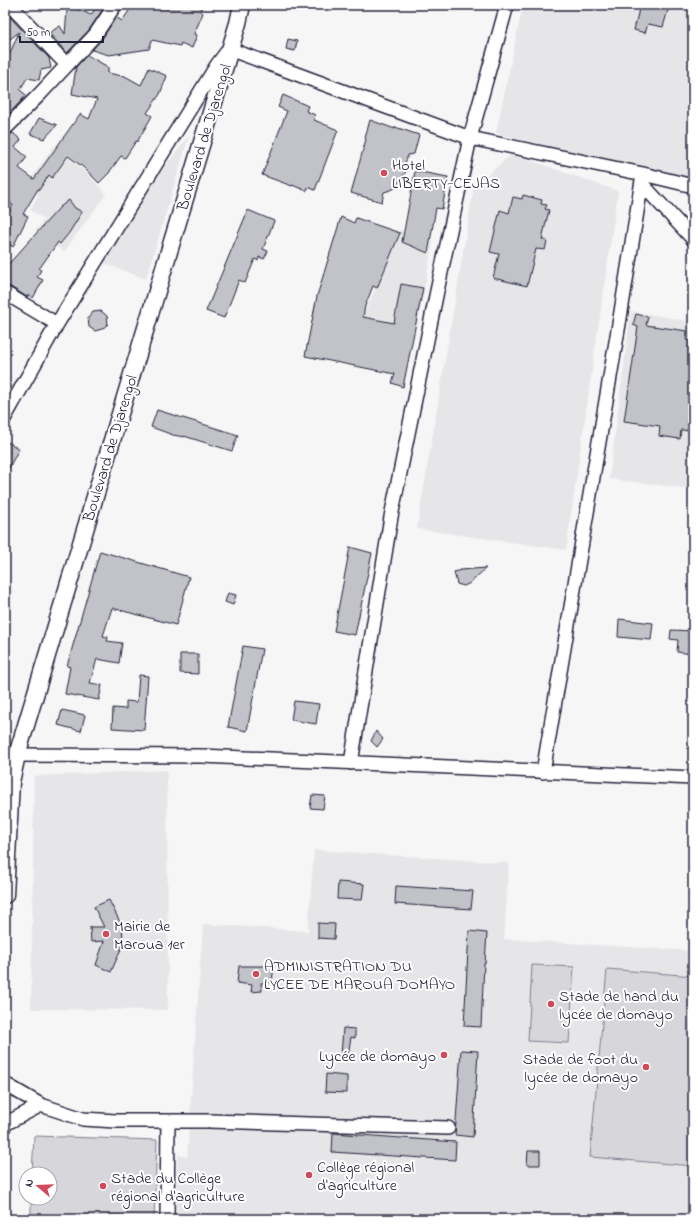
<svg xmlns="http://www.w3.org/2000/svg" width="698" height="1224" font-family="'Indie Flower',sans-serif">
  <rect width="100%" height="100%" fill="#f6f6f7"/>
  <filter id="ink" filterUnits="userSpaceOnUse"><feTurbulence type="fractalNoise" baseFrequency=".025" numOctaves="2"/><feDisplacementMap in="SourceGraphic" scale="8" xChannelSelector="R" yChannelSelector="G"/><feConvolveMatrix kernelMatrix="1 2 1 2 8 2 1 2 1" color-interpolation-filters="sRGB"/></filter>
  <g filter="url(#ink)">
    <!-- built -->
    <path fill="#e6e6e9" d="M523,5H693V184L496,133Z
      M189,136L146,279L103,263L156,178Z
      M53,147L85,171L106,194L64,252L36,231L44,219L30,210L38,195L26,187Z
      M512,154L618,191L566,550L417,529L474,186Z
      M400,230L433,242L417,326L400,324L363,317Z
      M631,311L693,322V489L609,479Z
      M167,770L168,1010L31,1009L34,776Z
      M314,850L509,863L504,939L693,951V1219H176L178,1154L187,1158L203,924L308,931Z"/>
    <!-- green -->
    <path fill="#d7d7db" stroke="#7c7c8b" d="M532,965L574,967L569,1043L528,1041Z
      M607,969L693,976V1166L590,1157Z
      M34,1136L157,1140L154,1219H31V1198H50V1174H32Z"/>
    <!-- building -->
    <path fill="#c2c2c9" stroke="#22223b" d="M133,5H203L200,11L203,13L194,34L197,35L192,48L181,43L180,46L152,40L149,49L109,55L92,50L102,39L116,17L122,21Z
      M640,5H655V7L668,10L663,27L648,24L645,33L634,30Z
      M71,6L91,15L97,6L103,9L89,30L67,53L49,33L60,26L65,34L67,11Z
      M5,12L49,58L51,68L41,70L39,80L27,78L20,90L26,95L22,100L5,118V65L19,32L5,43Z
      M288,39L297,41L295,51L286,49Z
      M87,55L108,67V73L122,76L123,75L141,85L149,68L167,76L160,94L147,113L152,116L137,142L136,141L125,158L121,156L110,171V172L99,183L83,167L68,156L52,178L49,175L39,190L38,189L23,214L28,216L13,247L5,241V234L10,226L5,224V220L13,205L6,201L9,195L5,193V137H7L13,133L21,140L15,147L27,157L19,168L34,179L80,114L89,119L97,99L72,94L76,67Z
      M283,95L308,106L306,111L315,115L314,120L338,130L315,190L308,187L307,191L292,185V186L262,175L287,111L278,107Z
      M39,118L57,125L44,139L30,134Z
      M370,120L395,129V127L419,135L414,154L408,155L403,169L407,170L395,188L391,190L384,192L382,202L351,193L366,139L365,138Z
      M415,171L448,177L442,209L436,208L428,253L402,242Z
      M523,195L542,200L541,204L547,205L545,209L549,210L542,239L547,241L545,250L536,249L527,286L493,278L499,254L490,252L500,210L509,213L513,197L522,199Z
      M69,200L75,208L82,212L69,233L60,244L58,242L39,269L41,270L37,277L43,280L33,298L28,295L27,297L9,286L5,285V268L60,207Z
      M248,210L274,221L263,249L268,251L264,259L259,257L258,261L255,259L245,283L239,280L224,318L206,311Z
      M341,217L354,223L356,218L400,233L377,288L373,286L365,306L363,317L394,323L401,284L423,288L403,387L392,383L395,374L305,356L317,296Z
      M101,311L107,316L108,324L102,329L95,331L89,327L88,318L93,312Z
      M636,314L648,317L646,325L687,331L686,340L692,341L693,431L681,430L680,439L659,436L660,426L624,421L638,327L633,325Z
      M157,410L238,435L232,451L184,436V437L173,435L151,427Z
      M8,442L19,449L5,475V448Z
      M350,547L372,553L355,635L334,631Z
      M100,551L189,577L176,625L112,608L103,636L108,637L107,641L122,643L119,663L97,659L90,683L102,685L99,700L65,694L70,667L67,666Z
      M486,568L470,583L464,586L457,584L454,572L461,570Z
      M228,593L236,595L233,605L225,602Z
      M619,619L653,623L651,640L618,637Z
      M671,630L693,631V654L677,652L678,640L670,639Z
      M243,646L262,649L247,731L228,727Z
      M180,654H198V674L180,673Z
      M139,675L148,676L144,730L112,728L113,708L126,709V701L137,702Z
      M294,701L319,704L316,724L291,720Z
      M62,710L85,715L81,731L58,725Z
      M376,731L383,739L377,747L371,741Z
      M312,795L325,796L323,809L310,808Z
      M338,882L364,884L362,900L337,899Z
      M396,886L473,891L471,909L395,904Z
      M109,900L122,926L123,940L121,949L111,972L96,965L104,941L91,942L90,927H104L94,907Z
      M318,923L335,924L334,939L318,938Z
      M469,931L487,933L485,963H484L481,1027L464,1026Z
      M239,966H274L272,982L261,983L262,991L251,992L252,985L237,983Z
      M343,1028L355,1029V1038L351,1037L348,1056H341Z
      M461,1050L478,1051L473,1137L455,1135Z
      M326,1074L347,1076V1093L325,1092Z
      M333,1133L456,1142L455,1160L332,1152Z
      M528,1151H540V1165H527Z"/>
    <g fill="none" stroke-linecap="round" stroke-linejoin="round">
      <defs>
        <path id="minor" d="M10,5L67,65
          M5,129L40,94L95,35L115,5
          M642,184L693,239
          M5,293L57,324
          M5,417L57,324L217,65L229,49L470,138L643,174L693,186
          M17,755L202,756L693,778
          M351,763L391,517L437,291L470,138L507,5
          M543,772L620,318L643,174
          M5,1084L41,1105L83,1119L116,1121H208L448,1128
          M5,1124L41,1105
          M167,1219L168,1121"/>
        <path id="major" d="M5,895L11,782L17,755L238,23L242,5"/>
      </defs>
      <!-- minor casing -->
      <use href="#minor" stroke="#22223b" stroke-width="16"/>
      <!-- major casing -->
      <use href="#major" stroke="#22223b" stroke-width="19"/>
      <!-- minor -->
      <use href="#minor" stroke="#fff" stroke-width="13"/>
      <!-- major -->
      <use href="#major" stroke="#fff" stroke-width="16"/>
    </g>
  </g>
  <!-- markers -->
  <g fill="#d1495b" stroke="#fff" stroke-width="1.5">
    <circle cx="384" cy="173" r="4"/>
    <circle cx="106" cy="934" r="4"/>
    <circle cx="256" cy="974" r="4"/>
    <circle cx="551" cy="1004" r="4"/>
    <circle cx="444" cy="1055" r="4"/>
    <circle cx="646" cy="1067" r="4"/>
    <circle cx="309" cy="1175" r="4"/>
    <circle cx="103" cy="1186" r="4"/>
  </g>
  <g text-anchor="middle" stroke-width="4" stroke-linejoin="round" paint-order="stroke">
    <!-- street labels -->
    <g font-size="16" fill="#22223b" stroke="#fff">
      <text transform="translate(203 137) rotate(-73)" y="6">Boulevard de Djarengol</text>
      <text transform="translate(109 448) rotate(-73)" y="6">Boulevard de Djarengol</text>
    </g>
    <!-- poi labels -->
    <g font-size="16" fill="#22223b" stroke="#fff" text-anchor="start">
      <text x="392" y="170">Hotel<tspan x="392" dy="18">LIBERTY-CEJAS</tspan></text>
      <text x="114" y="931">Mairie de<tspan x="114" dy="18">Maroua 1er</tspan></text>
      <text x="264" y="971">ADMINISTRATION DU<tspan x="264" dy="18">LYCEE DE MAROUA DOMAYO</tspan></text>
      <text x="559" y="1001">Stade de hand du<tspan x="559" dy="18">lycée de domayo</tspan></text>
      <text x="436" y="1061" text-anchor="end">Lycée de domayo</text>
      <text x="638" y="1064" text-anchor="end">Stade de foot du<tspan x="638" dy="18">lycée de domayo</tspan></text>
      <text x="317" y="1172">Collège régional<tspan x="317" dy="18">d'agriculture</tspan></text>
      <text x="111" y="1183">Stade du Collège<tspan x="111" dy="18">régional d'agriculture</tspan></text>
    </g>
  </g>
  <!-- margin -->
  <rect width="698" height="1224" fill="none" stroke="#fff" stroke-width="20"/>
  <rect x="10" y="10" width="678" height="1204" fill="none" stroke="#22223b" stroke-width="1.5" filter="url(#ink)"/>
  <!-- north arrow -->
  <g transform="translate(38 1186) rotate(289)"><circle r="19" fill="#ffffff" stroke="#a7a7b1"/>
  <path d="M0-3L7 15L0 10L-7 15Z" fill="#d1495b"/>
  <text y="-6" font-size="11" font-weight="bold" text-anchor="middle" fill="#22223b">N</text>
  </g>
  <!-- scale -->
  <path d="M20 36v6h83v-6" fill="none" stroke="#22223b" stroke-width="2"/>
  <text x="26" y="36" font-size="12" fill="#22223b" stroke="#ffffff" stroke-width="3" paint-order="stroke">50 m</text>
</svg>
